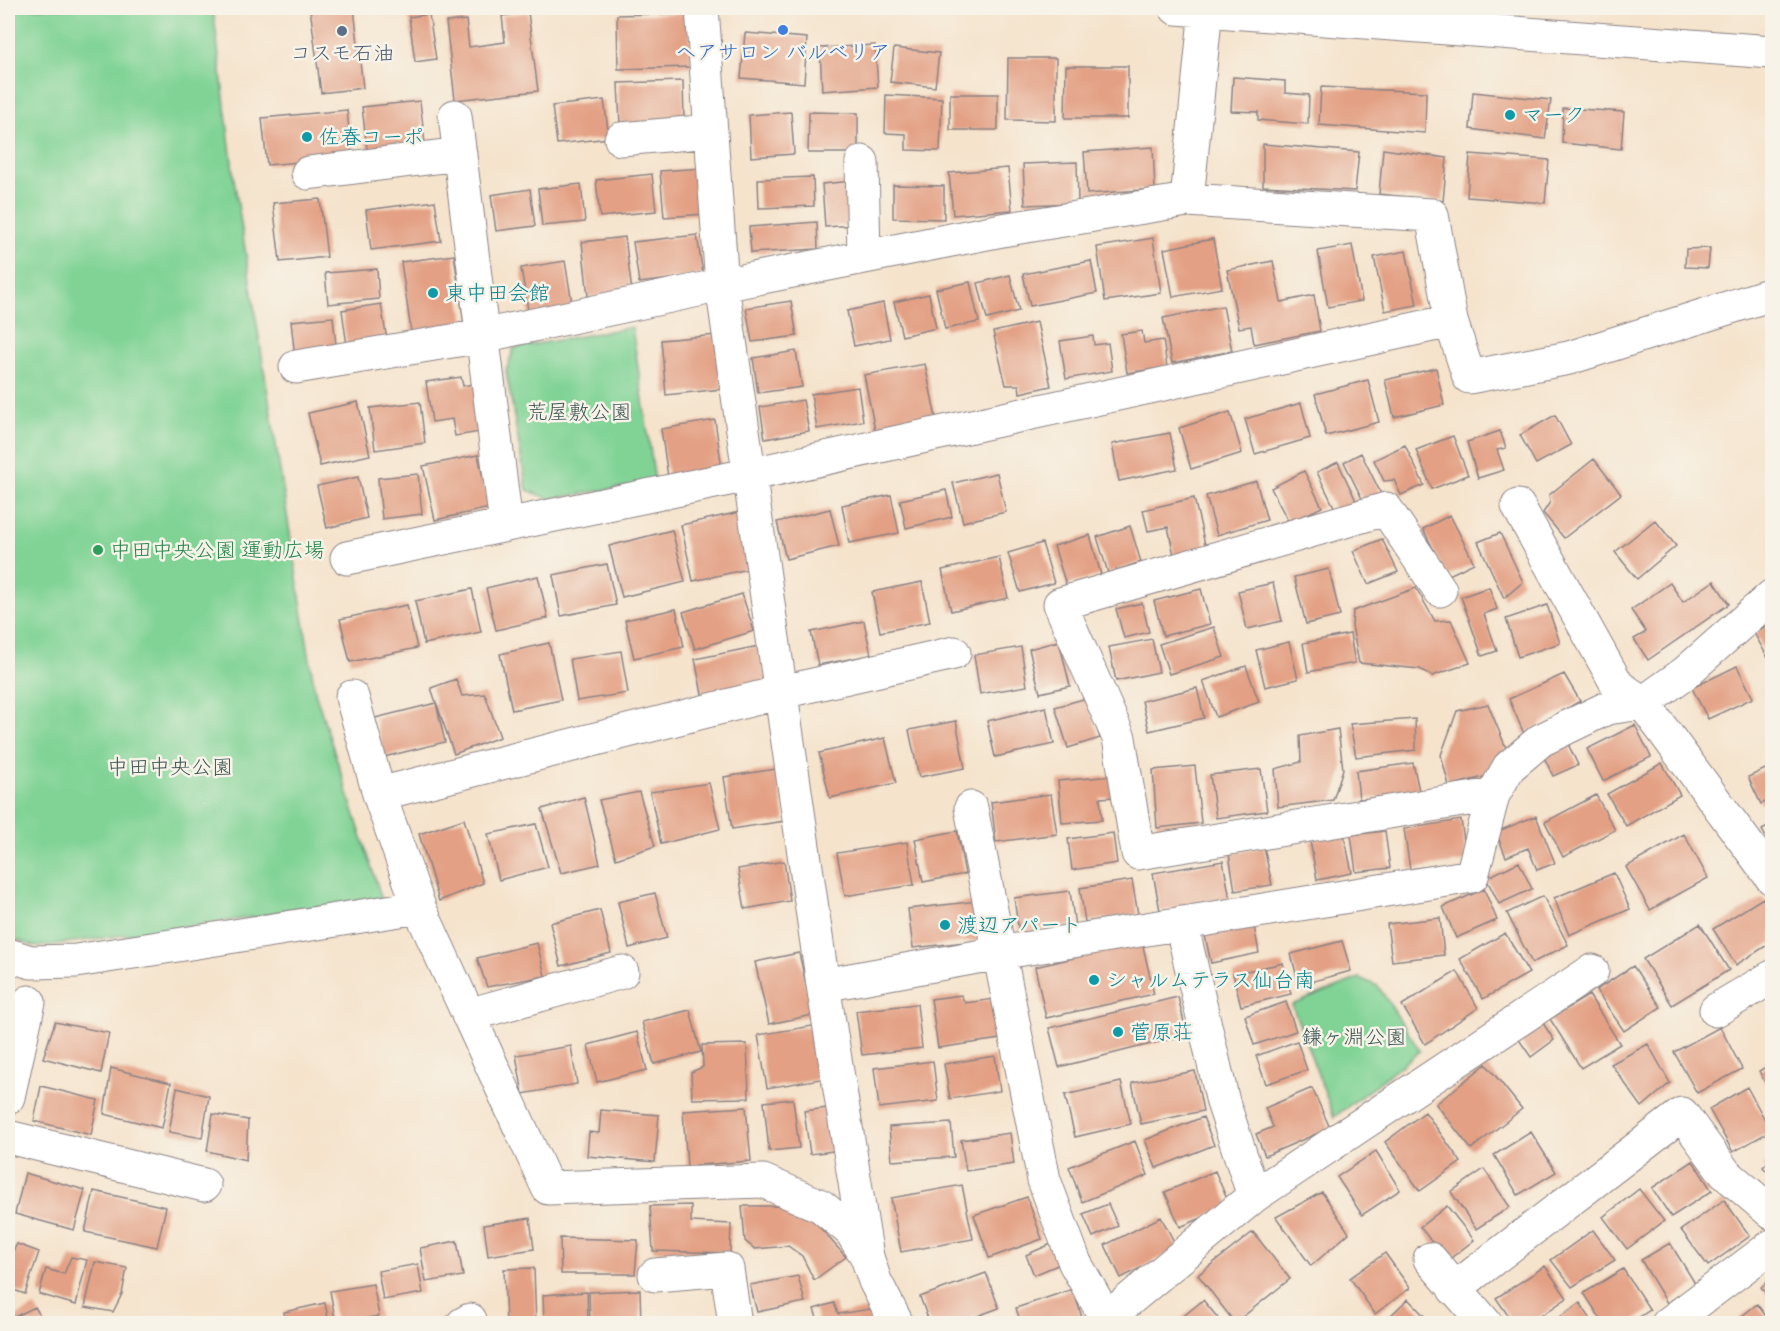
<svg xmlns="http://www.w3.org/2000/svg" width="1780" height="1331" font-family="'Gochi Hand','Klee One',sans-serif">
  <rect width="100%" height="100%" fill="#f7f3e8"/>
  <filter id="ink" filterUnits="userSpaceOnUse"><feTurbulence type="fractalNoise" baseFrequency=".0167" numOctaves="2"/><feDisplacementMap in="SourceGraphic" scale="12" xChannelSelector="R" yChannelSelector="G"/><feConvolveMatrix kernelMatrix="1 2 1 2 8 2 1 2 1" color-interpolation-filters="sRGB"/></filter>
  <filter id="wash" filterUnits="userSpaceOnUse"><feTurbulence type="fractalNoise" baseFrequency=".008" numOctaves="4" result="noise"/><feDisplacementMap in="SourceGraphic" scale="24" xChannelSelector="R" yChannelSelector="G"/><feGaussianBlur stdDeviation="1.35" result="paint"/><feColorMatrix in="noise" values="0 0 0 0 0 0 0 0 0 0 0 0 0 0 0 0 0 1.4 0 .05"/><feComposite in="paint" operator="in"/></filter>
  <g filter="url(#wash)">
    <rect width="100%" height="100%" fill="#f5e3cc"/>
    <!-- green -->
    <path fill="#80d395" stroke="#517a68" stroke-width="1.5" d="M8,8H213L234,179L315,692L382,900L36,947L8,937Z
      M632,327L655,482L550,499L527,490L506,371L514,348Z
      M1359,978L1378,986L1420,1051L1334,1117L1292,1005Z"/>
    <g id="blocks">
      <!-- building -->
      <path fill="#e3a084" d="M310,8H354L363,88L321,93Z
        M528,12L538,91L455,100L446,22L466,20L469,47L505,42L502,16Z
        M690,13L691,67L618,69L617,15Z
        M429,14L436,59L415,62L409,17Z
        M745,33L807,38L804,83L741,78Z
        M875,45L878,87L822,91L820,48Z
        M894,48L939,53L935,87L890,82Z
        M1008,58H1056V121L1007,120Z
        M1066,66H1128V118H1065Z
        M1233,77L1285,81V93L1309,95L1308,124L1258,120V112L1231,111Z
        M683,81L684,121L620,124L618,83Z
        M1321,87L1426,92L1425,133L1319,125Z
        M1473,92L1551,100L1545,139L1470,129Z
        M950,94H998V130H950Z
        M886,95L942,98L940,151L906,150V134L885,133Z
        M604,100L609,138L557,144L552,106Z
        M420,101L425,143L367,149L362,107Z
        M1563,108L1624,112L1621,149L1562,143Z
        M347,110L352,157L267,165L262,118Z
        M791,112L794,154L751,157L749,115Z
        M809,112L858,113V153H808Z
        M1263,144L1359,152L1355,191L1263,186Z
        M1153,147L1155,189L1087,194L1084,152Z
        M1383,149L1447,158L1443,201L1379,194Z
        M1470,154L1549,160L1545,203L1467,197Z
        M1077,162L1078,203L1025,205L1023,164Z
        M703,168L706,214L664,217L660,171Z
        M1008,168L1012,210L953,215L949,173Z
        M652,174L656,211L600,217L596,180Z
        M813,177L814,206L759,208L758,179Z
        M853,181L856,225L825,227L822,184Z
        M581,184L585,222L542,226L538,189Z
        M893,185L944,186V219L893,218Z
        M530,189L535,226L496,231L491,195Z
        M320,199L327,257L280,262L273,203Z
        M435,201L441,241L371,250L366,210Z
        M817,222L818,249L751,253L749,227Z
        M697,235L703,275L639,283L633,242Z
        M625,237L632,292L588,297L582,242Z
        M1153,238L1161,293L1105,301L1097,247Z
        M1213,239L1222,288L1173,297L1164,249Z
        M1352,245L1362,301L1328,307L1318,251Z
        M1710,248L1708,268L1685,267L1686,249Z
        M1406,251L1417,305L1385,311L1374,257Z
        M454,255L464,324L411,331L401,262Z
        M565,261L573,309L529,316L521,268Z
        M1091,261L1097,293L1030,306L1023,274Z
        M1273,261L1281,302L1314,295L1320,331L1254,344L1251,326L1239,328L1227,270Z
        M377,269L379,299L328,304L325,273Z
        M1010,275L1019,311L987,319L978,283Z
        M970,282L979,322L945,329L936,289Z
        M929,294L936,328L902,336L894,302Z
        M791,301L797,336L752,342L746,308Z
        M883,303L890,339L854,346L847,311Z
        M381,304L387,340L347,346L342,310Z
        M1223,306L1232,351L1172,363L1163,318Z
        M333,317L337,354L295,358L291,321Z
        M1037,322L1051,386L1020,393L1019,385H1006L993,332Z
        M1142,331L1144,343L1163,340L1167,367L1127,373L1121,334Z
        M717,335L722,389L666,395L661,340Z
        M1093,336L1094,345L1108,343L1112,371L1066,379L1060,341Z
        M796,351L802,387L758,393L753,358Z
        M925,364L936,418L875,430L864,375Z
        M1436,368L1444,405L1394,417L1385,380Z
        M461,377L463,386L479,383L487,431L455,436L452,419L432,422L426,382Z
        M1368,380L1379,422L1326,436L1315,394Z
        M858,387L863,421L817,429L811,394Z
        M803,400L809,431L765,439L760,407Z
        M358,402L370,455L320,466L308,413Z
        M420,402L425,443L375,450L370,408Z
        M1301,403L1310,438L1255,454L1245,419Z
        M1230,412L1242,453L1191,469L1179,428Z
        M1555,415L1571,445L1536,464L1520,435Z
        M715,420L722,469L668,477L661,429Z
        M1500,431L1506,448L1497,450L1504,470L1478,478L1467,442Z
        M1170,433L1177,469L1119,481L1112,444Z
        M1453,436L1468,475L1432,489L1416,450Z
        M1405,445L1424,485L1401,495L1394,480L1384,481L1374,460Z
        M1361,453L1383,498L1366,507L1344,462Z
        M478,455L490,508L435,520L423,466Z
        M1594,459L1621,494L1564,538L1543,513L1550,502L1549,495Z
        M1338,462L1357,503L1337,513L1317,472Z
        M1304,471L1322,507L1289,523L1271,488Z
        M997,473L1006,512L963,522L953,483Z
        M418,474L422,514L382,519L378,478Z
        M358,477L367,518L327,528L317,486Z
        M1256,481L1267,520L1217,535L1206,496Z
        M946,490L952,517L906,528L900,500Z
        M891,495L899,533L849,543L842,505Z
        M1194,498L1207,553L1175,560L1168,527L1148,531L1143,510Z
        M830,509L839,546L786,559L777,522Z
        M740,512L753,568L693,581L681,525Z
        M1450,515L1474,563L1447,576L1423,529Z
        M1655,520L1676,546L1637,579L1615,552Z
        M1130,526L1141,562L1108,573L1097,537Z
        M672,530L685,582L622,597L609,546Z
        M1500,533L1523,582L1504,598L1478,542Z
        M1090,535L1101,575L1066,585L1054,546Z
        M1382,539L1398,572L1368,584L1353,551Z
        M1042,543L1054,583L1020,592L1008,553Z
        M999,557L1008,598L951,611L942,570Z
        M607,564L616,605L561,616L553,575Z
        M1329,569L1340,616L1306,624L1294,577Z
        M538,576L548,618L496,630L486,588Z
        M1714,581L1729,604L1648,660L1634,639L1646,632L1631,610L1670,583L1683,602Z
        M922,582L930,622L880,632L872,592Z
        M1273,583L1282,621L1247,629L1238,591Z
        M1489,587L1497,609L1484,614L1497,651L1482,656L1461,597Z
        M1416,588L1435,621L1451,620L1470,663L1432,676L1420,669L1359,663L1352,626L1353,611Z
        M472,589L481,632L424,644L415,601Z
        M1201,589L1210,624L1163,636L1154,601Z
        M742,594L754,631L695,649L683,612Z
        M1142,603L1149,632L1124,638L1116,609Z
        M407,605L417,648L350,662L340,619Z
        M1547,605L1560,643L1518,657L1506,619Z
        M676,609L684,647L634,658L625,620Z
        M864,621L871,655L818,665L811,632Z
        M1772,622V665L1754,633Z
        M1214,627L1224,657L1169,674L1159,644Z
        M1350,634L1355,663L1308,672L1303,643Z
        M1152,639L1159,672L1116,681L1109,647Z
        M1059,641L1070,686L1040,693L1029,649Z
        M1289,642L1298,679L1265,687L1256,650Z
        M549,643L561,700L512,710L500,654Z
        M759,646L768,686L703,699L695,659Z
        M1021,647L1027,686L980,694L974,655Z
        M621,651L628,693L577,701L570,659Z
        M1246,666L1259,702L1216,717L1203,681Z
        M1737,666L1753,698L1708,719L1692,688Z
        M1564,674L1580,701L1524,734L1509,699Z
        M456,679L462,696L485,694L500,737L454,754L431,688Z
        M1197,688L1204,718L1149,731L1142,701Z
        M1087,698L1100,738L1068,748L1055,707Z
        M436,703L445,742L384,757L375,718Z
        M1488,704L1506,748L1495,774L1449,786L1441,755L1457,711Z
        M1046,707L1054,744L995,757L987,721Z
        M1415,719L1416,750L1356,757L1350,724Z
        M956,721L965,768L919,777L909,730Z
        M1635,725L1651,757L1603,781L1587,749Z
        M1338,729L1343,769L1333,800L1278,807L1275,769L1301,762L1300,736Z
        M885,738L896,783L830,798L819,753Z
        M1567,742L1578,765L1553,776L1542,753Z
        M1413,763L1420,795L1359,799L1356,771Z
        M1662,763L1680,795L1626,826L1607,794Z
        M1195,766L1201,823L1157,828L1153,770Z
        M1772,766V799L1761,804L1748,777Z
        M776,769L785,821L732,829L724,777Z
        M1261,769L1267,811L1216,818L1210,775Z
        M1112,776L1114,797L1100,798L1102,820L1062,823L1058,781Z
        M709,783L720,829L661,844L650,792Z
        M639,792L655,846L616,859L599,800Z
        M1051,794L1057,834L996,842L991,802Z
        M1596,795L1615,830L1563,857L1545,822Z
        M584,797L600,864L561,873L542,809Z
        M1536,816L1555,863L1537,870L1528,848L1506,857L1496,832Z
        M464,819L483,883L439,901L419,834Z
        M1461,820L1467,861L1410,869L1404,829Z
        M536,824L548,867L499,880L488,834Z
        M1772,824V848L1762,830Z
        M957,831L965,874L923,882L915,839Z
        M1385,831L1390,868L1356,872L1351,835Z
        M1113,833L1117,863L1072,870L1068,839Z
        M1344,834L1352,873L1317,880L1310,841Z
        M1684,834L1708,878L1650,910L1626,867Z
        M907,842L914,885L845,896L837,853Z
        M1264,847L1272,885L1235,891L1229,854Z
        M784,861L790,901L745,909L738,869Z
        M1223,861L1230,899L1160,911L1153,873Z
        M1519,862L1532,889L1499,904L1486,878Z
        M1614,873L1630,909L1569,935L1554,898Z
        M1132,880L1138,914L1085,922L1080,888Z
        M1484,889L1497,920L1456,938L1443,907Z
        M1070,891L1075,926L1019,933L1014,898Z
        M655,893L667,938L629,948L618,902Z
        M1543,896L1568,945L1532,963L1507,913Z
        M1763,898L1772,913V942L1736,965L1713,929Z
        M978,901L983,940L913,948L908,909Z
        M600,910L611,953L561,966L550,923Z
        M1440,918L1444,955L1392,961L1387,924Z
        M1253,921L1259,953L1211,963L1204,931Z
        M1700,924L1729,970L1672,1005L1643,959Z
        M1505,933L1529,973L1483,999L1460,959Z
        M1342,941L1351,971L1299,985L1291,954Z
        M1142,942L1154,994L1046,1018L1035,967Z
        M537,943L545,976L487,987L477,958Z
        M799,953L813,1015L769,1024L755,962Z
        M1283,963L1291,994L1241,1006L1233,974Z
        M1633,966L1661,1007L1624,1031L1596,990Z
        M1457,971L1478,1008L1425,1044L1402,1005Z
        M961,995L965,1003L995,999L1000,1039L938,1048L931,999Z
        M1589,995L1620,1044L1581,1068L1550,1019Z
        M1178,997L1187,1035L1059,1067L1049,1028Z
        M1286,1002L1296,1031L1254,1045L1245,1016Z
        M917,1004L922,1048L862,1055L856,1011Z
        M690,1010L701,1052L654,1064L642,1022Z
        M1539,1017L1554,1040L1531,1057L1515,1034Z
        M55,1022L109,1033L101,1073L43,1058Z
        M818,1025L827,1078L767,1088L758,1035Z
        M1720,1027L1742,1069L1697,1093L1674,1052Z
        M637,1032L647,1070L597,1082L588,1045Z
        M1297,1041L1307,1070L1266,1084L1256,1056Z
        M747,1044L749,1098L692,1099L691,1072L703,1067L702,1045Z
        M1648,1044L1670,1083L1642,1107L1611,1064Z
        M571,1046L577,1084L523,1094L516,1055Z
        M995,1056L1000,1091L950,1099L944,1064Z
        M933,1061L938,1101L879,1108L874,1068Z
        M1772,1063V1095L1759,1071Z
        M1486,1064L1522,1109L1471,1149L1436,1104Z
        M111,1068L171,1083L162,1128L104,1114Z
        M1195,1071L1203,1111L1141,1124L1132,1083Z
        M1121,1082L1131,1124L1075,1137L1065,1095Z
        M41,1086L98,1100L91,1135L34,1121Z
        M1747,1087L1771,1131L1733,1152L1709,1109Z
        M177,1088L209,1096L202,1138L169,1132Z
        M1312,1088L1330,1128L1265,1156L1256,1134L1273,1127L1265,1108Z
        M793,1099L799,1148L769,1151L764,1102Z
        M746,1107L751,1161L687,1166L683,1111Z
        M835,1107L841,1150L810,1154L804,1111Z
        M601,1110L659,1115L655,1162L587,1156L589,1132L599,1133Z
        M1425,1112L1461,1162L1420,1191L1385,1142Z
        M213,1114L248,1120L246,1160L207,1151Z
        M1203,1117L1214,1145L1156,1168L1145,1140Z
        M951,1123L954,1157L892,1161L889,1127Z
        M1531,1132L1556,1172L1518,1195L1494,1155Z
        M1010,1133L1014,1164L966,1171L961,1140Z
        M1135,1141L1148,1175L1082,1202L1069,1167Z
        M1376,1151L1400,1190L1362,1215L1337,1177Z
        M1772,1158V1177L1763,1167Z
        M1693,1161L1712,1191L1671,1217L1652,1188Z
        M1484,1169L1510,1207L1476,1229L1451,1192Z
        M1215,1171L1230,1206L1180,1227L1165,1192Z
        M25,1173L85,1190L74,1230L15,1214Z
        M962,1185L973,1239L901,1252L891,1198Z
        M1639,1189L1664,1221L1627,1249L1603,1217Z
        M94,1191L166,1207L157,1247L85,1232Z
        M1322,1192L1349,1233L1311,1266L1276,1217Z
        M1027,1197L1042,1239L989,1258L974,1215Z
        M1724,1200L1750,1236L1708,1266L1681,1230Z
        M1108,1204L1118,1226L1093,1237L1083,1214Z
        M691,1205V1222L731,1224L730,1253L653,1251L650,1206Z
        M742,1206H779L814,1221L846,1257L814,1280L802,1256L788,1246L755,1249L745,1241Z
        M1447,1206L1474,1240L1447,1261L1420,1227Z
        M1161,1217L1178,1249L1121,1278L1105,1245Z
        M530,1218L534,1249L488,1256L484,1225Z
        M1593,1230L1615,1260L1572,1287L1551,1260Z
        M1253,1232L1290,1279L1235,1323L1198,1275Z
        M560,1238L638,1240L635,1274H561Z
        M457,1241L463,1276L426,1282L420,1248Z
        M1670,1243L1696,1285L1667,1303L1641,1260Z
        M17,1244L39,1252L25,1294L8,1288V1260Z
        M1051,1244L1060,1264L1034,1275L1026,1255Z
        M1385,1253L1410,1288L1375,1314L1350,1278Z
        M71,1257L87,1260L76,1305L39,1294L46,1269L64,1274Z
        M95,1262L127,1268L122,1294L113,1312L85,1307Z
        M418,1264L423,1293L383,1300L378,1271Z
        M1545,1266L1567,1298L1529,1324H1514L1496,1298Z
        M534,1268L536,1324H506L504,1269Z
        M1623,1269L1650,1310L1629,1324H1604L1584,1293Z
        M986,1273L999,1308L956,1324H930L920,1297Z
        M798,1276L805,1302L757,1312L750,1285Z
        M1772,1278V1301L1761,1287Z
        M373,1284L379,1316L336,1324L330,1291Z
        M1073,1289L1084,1324H1021L1016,1308Z
        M640,1290L641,1324H590L589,1292Z
        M587,1292L588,1324H544L543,1295Z
        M1408,1299L1432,1324H1390L1387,1319Z
        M1203,1300L1223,1324H1174Z
        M325,1303L329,1324H286L284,1312Z
        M834,1303L838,1314L877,1308L881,1324H819L814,1309Z
        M1580,1303L1594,1324H1550Z
        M1757,1304L1772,1324H1732Z
        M35,1307L45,1324H8V1320Z"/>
    </g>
  </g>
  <g filter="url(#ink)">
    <use href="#blocks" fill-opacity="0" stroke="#8c8284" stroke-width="1.5"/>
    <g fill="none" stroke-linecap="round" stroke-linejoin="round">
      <defs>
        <path id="minor" d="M702,8L722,285L823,985L867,1257L875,1281L897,1324
          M1176,8L1772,52
          M455,116L506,525
          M621,139L711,131
          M862,162L864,257
          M308,173L460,154
          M1187,200L1206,8
          M296,367L482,336L722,285L1002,230L1187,200L1432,215L1451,321L1469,377L1569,358L1772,294
          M1518,506L1618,686L1643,703L1772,878
          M347,558L748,475L1451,321
          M1440,590L1386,509L1060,604L1119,738L1138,853L1493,795
          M379,794L782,692L954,653
          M971,808L1044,1180L1075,1263L1106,1318
          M419,907L548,1188L763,1181L821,1206L851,1231L866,1255
          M1181,923L1223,1102L1254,1196
          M8,955L31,962L76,961L419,907L379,794L352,697
          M823,985L999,953L1472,876L1493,795L1509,767L1541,740L1607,708L1643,703L1685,673L1772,596
          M1716,1010L1772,977
          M468,1015L622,972
          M8,1097L29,1002
          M8,1137L204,1185
          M1430,1259L1486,1324
          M655,1275L727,1269L735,1324
          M1454,1289L1682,1114L1725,1173L1772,1213
          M463,1324L470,1320L471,1324
          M1100,1324L1254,1196L1592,971
          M1668,1324L1772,1246"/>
      </defs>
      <!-- minor casing -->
      <use href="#minor" stroke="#8c8284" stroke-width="35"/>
      <!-- minor -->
      <use href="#minor" stroke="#fff" stroke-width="33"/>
    </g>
  </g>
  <!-- markers -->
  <circle fill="#3f7fe0" stroke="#f7f3e8" stroke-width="2" cx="783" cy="30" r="6"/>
  <circle fill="#5c6f8a" stroke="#f7f3e8" stroke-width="2" cx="342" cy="31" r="6"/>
  <g fill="#0f9aa8" stroke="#f7f3e8" stroke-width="2">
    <circle cx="1510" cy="115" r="6"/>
    <circle cx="307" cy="137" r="6"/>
    <circle cx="433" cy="293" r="6"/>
    <circle cx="945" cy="925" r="6"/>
    <circle cx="1094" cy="980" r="6"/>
    <circle cx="1118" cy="1032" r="6"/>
  </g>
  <circle fill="#2e9e5b" stroke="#f7f3e8" stroke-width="2" cx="98" cy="550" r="6"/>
  <g text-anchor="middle" stroke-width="5" stroke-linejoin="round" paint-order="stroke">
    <!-- shop labels -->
    <g font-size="21" fill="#366cbe" stroke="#f7f3e8">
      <text x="783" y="59">ヘアサロン バルべリア</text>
    </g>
    <!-- service labels -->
    <g font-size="21" fill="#4e5e75" stroke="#f7f3e8">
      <text x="342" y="60">コスモ石油</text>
    </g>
    <!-- culture labels -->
    <g font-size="21" fill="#0d838f" stroke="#f7f3e8" text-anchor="start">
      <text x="1522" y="122">マーク</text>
      <text x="319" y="144">佐春コーポ</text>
      <text x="445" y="300">東中田会館</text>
      <text x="957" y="932">渡辺アパート</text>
      <text x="1106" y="987">シャルムテラス仙台南</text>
      <text x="1130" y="1039">菅原荘</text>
    </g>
    <!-- park labels -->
    <g font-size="21" fill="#3e5756" stroke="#f7f3e8">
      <text x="579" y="419">荒屋敷公園</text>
      <text x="170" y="774">中田中央公園</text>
      <text x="1354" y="1044">鎌ヶ淵公園</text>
    </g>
    <!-- leisure labels -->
    <g font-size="21" fill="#27864d" stroke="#f7f3e8" text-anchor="start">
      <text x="110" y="557">中田中央公園 運動広場</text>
    </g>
  </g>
  <!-- margin -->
  <rect width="1780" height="1331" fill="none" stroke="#f7f3e8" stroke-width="30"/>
</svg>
